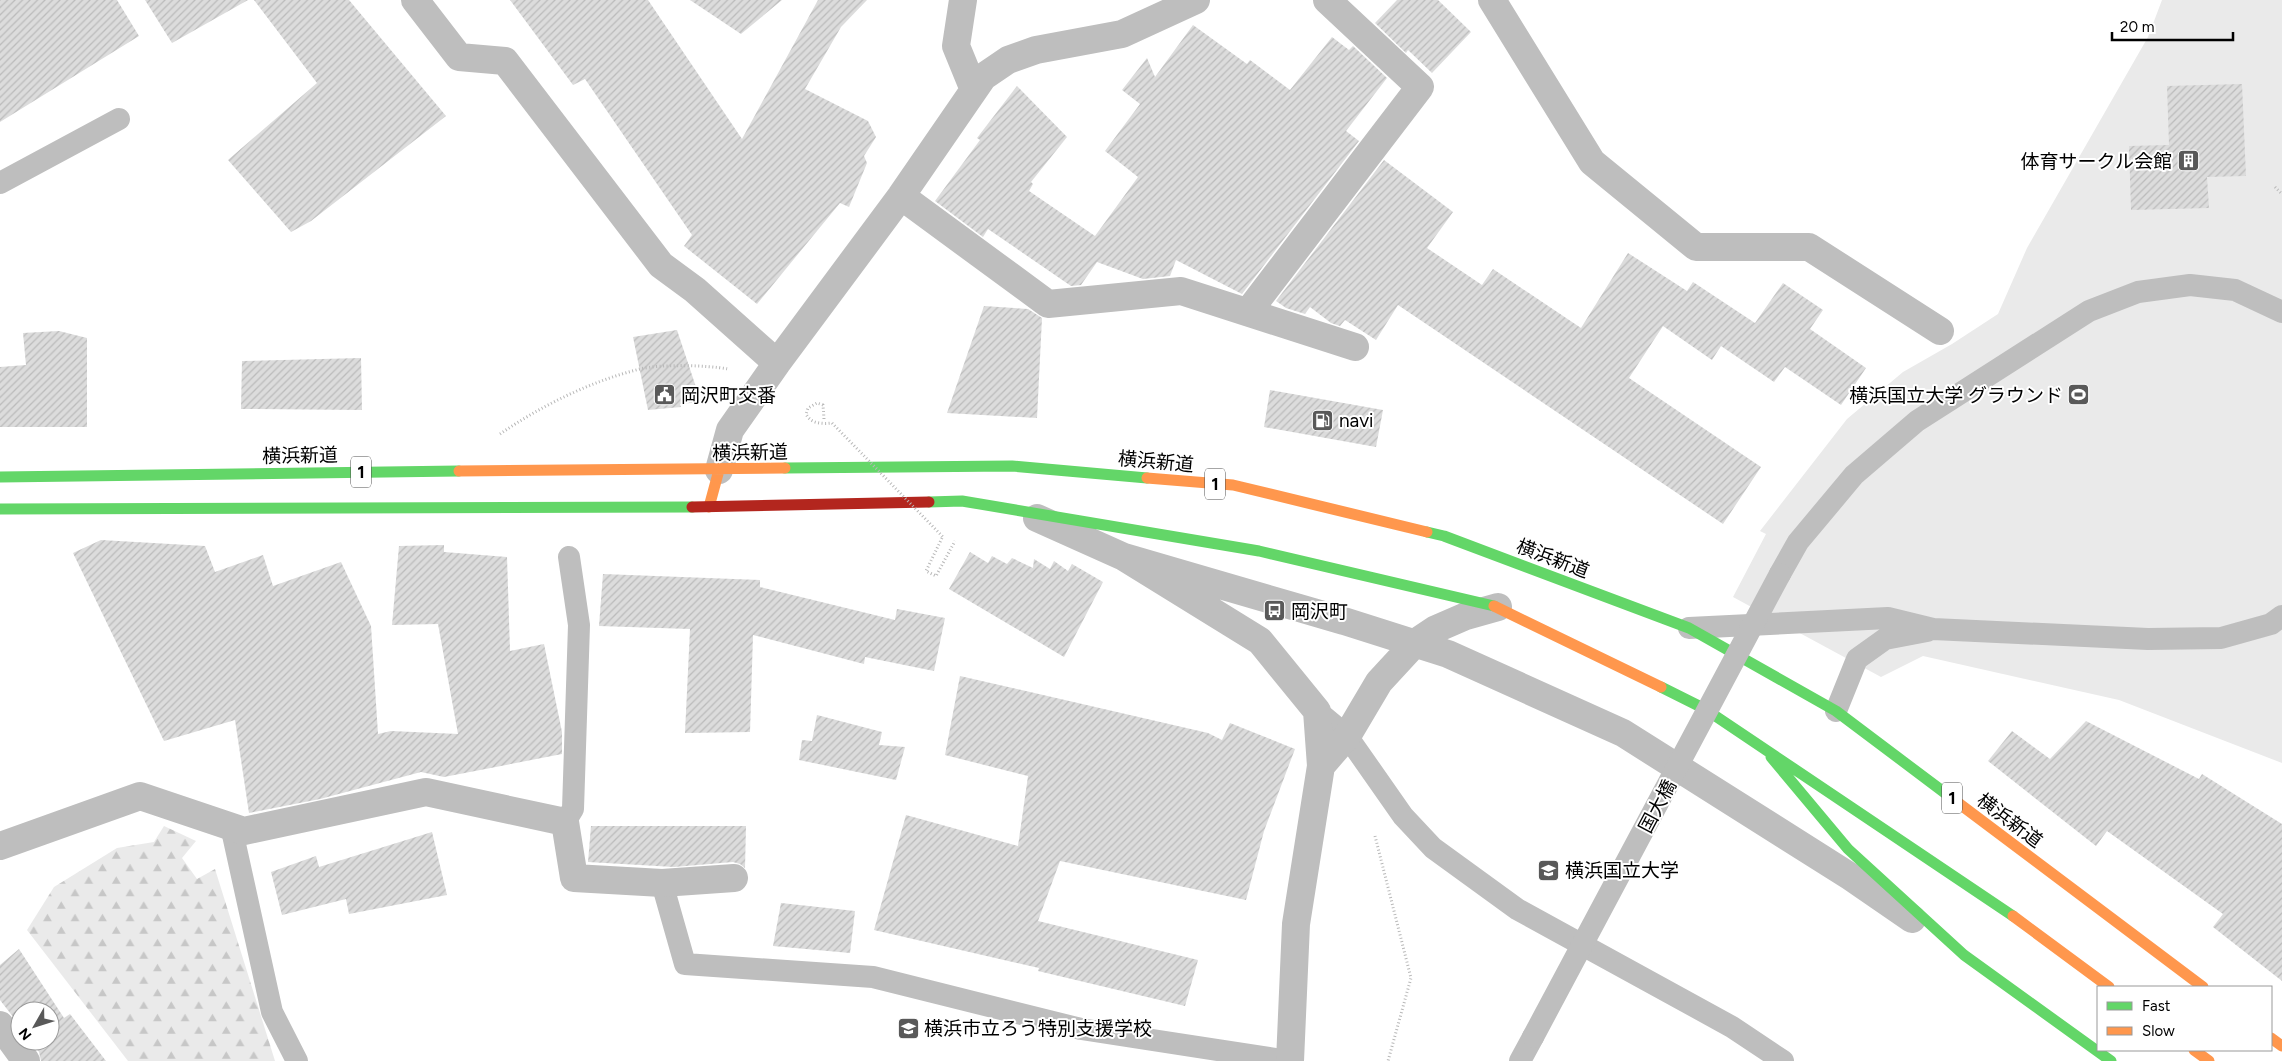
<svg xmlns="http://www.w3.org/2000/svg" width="2282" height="1061" font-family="Figtree,'Noto Sans JP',sans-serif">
  <defs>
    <pattern id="forest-firs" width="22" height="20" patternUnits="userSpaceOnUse" patternTransform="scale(1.25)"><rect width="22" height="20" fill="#eaeaea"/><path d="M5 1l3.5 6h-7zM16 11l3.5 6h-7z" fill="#c7c7c7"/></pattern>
    <pattern id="building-hatch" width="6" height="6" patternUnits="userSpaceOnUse" patternTransform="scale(1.25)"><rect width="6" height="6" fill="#dcdcdc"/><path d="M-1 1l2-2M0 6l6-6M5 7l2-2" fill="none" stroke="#bbb"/></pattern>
  </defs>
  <rect width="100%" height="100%" fill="#fff"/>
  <!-- forest -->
  <path fill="url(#forest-firs)" d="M164,826L196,841L182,858L197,879L215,869L275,1061H128L27,930L54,887L117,848L154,842Z"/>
  <!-- pitch -->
  <path fill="#eaeaea" d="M2162,0H2282V763L2119,700L1923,656L1881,677L1733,597L1766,534L1760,531L1847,419L1903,372L1952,344L1998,314L2027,248L2148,37Z"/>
  <!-- building -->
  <path fill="url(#building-hatch)" d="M0,0H117L139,36L0,122Z
    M145,0H248L172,43Z
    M254,0H349L446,116L311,221L291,232L228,160L317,83Z
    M510,0H648L742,139L818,0H867L841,27L805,89L868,121L876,137L864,156L867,163L849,207L840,203L757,304L684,246L692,235L585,79L573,85Z
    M690,0H782L741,34Z
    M1397,0H1438L1471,32L1432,73L1408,50L1406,53L1375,23Z
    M1193,25L1247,64L1250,60L1290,90L1332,37L1349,50L1353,46L1387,78L1346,131L1359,141L1242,294L1176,260L1170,276L1143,279L1097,262L1081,285L1071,286L988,229L983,237L935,201L980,140L977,138L1017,86L1067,137L1031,182L1033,184L1029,191L1095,236L1138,177L1105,151L1140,104L1122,90L1147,58L1155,77Z
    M2242,84L2246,176L2207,177L2209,208L2131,210L2129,146L2169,145L2167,86Z
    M1384,160L1453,212L1427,248L1482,285L1493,269L1581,328L1628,253L1687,291L1693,282L1755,323L1783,283L1823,310L1810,329L1866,368L1841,405L1785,367L1774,382L1721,346L1712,360L1663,326L1629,378L1761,467L1723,524L1398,305L1376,340L1345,320L1340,326L1331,323L1310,307L1305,314L1286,308L1276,301Z
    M984,306L1028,309L1042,318L1037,418L947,413Z
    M677,330L701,402L680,404L681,407L648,410L633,337Z
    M59,331L87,338V427H0V367L26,365L23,333Z
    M361,358L362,410L241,409L242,361Z
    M1270,390L1383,410L1376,447L1264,427Z
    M101,540L205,546L215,572L263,555L273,586L341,562L371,626L378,734L391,731L458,734L438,624L392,625L399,546L444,545V552L507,557L510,651L544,644L562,732V754L444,777L421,772L320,799L249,813L235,720L164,741L73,553Z
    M970,552L988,563L992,556L1007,564L1012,558L1033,568L1034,559L1050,569L1054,561L1068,571L1072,564L1103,582L1064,657L949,589Z
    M603,574L760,580V587L895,620L897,609L945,618L934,671L865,657L864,664L753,635L750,732L685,733L690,629L599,626Z
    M960,676L1208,733L1222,740L1230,723L1295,749L1264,831L1246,900L1060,861L1038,921L1198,960L1185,1006L1038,971L1039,968L874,930L906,815L1018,846L1028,776L945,755Z
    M817,715L882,732L879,745L905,747L896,780L799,760L802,740L812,741Z
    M2086,721L2199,779L2202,774L2282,824V981L2213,927L2223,914L2107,831L2096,846L1988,761L2012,731L2050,759Z
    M591,826H746L745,868L740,864L733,862L674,867L588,862Z
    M432,832L447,895L349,914L346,899L282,915L271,872L316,856L319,867Z
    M781,903L855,911L850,953L773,946Z
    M19,949L64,1018L70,1014L106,1061H41L39,1052L31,1041H50V1011H20V1026L0,1000V965Z"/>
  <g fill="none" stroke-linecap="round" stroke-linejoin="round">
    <!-- path -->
    <path stroke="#b8b8b8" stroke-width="3" stroke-dasharray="1 2.5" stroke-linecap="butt" d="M2275,187L2282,194
      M824,419L823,405L817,403L808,408L806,414C811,424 822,424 832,423
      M500,434C541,406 591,381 640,369C661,364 707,365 728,369
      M942,538L926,571L936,576L955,541
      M1375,836L1411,978L1388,1061"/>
    <!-- lane -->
    <path stroke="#bebebe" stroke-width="22" d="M0,183L119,119
      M1780,574L1798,542L1854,475L1917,421L2089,311L2138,292L2190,285L2235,290L2282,312
      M1689,628L1888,618L1933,629L2148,639L2221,638L2271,624L2282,616
      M1317,711L1347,736L1403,816L1433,848L1517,909L1732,1027L1783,1061
      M1836,711L1857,659L1885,639L1927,631
      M565,822L573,809L579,625L569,557
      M231,826L272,1012L297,1061
      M662,883L685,964L873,977L1081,1029L1289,1061
      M1520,1061L1533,1037"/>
    <!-- street -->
    <path stroke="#bebebe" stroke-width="28" d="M415,0L459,57L505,61L661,265L695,290L777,363
      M963,0L956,46L974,90
      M1492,0L1592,162L1696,247H1809L1940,331
      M901,196L1048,304L1181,291L1355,347
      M1248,312L1420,87L1327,0
      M719,470L730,430L777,363L901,196L983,77L1008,60L1036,50L1122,34L1196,0
      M1037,518L1124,557L1260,641L1317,711L1321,766L1296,924L1290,1061
      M1124,557L1344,621L1448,654L1623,733L1851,877L1912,919
      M1321,766L1347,736L1379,682L1415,643L1436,629L1466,616L1498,607
      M0,846L140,796L244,831L426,792L565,822L574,878L662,883L734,878
      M0,1025L26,1061"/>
    <!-- fast -->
    <path stroke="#63d668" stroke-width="11" d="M785,468L1012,466L1147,478
      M0,477L459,471
      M929,502L962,501L1259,551L1494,606
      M0,509L692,507
      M1427,532L1444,536L1689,628L1836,711L1953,799
      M1661,687L1705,709L2013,916
      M1771,757L1848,849L1964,955L2111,1061"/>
    <!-- slow -->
    <path stroke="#ff974d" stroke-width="11" d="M459,471L785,468
      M1147,478L1233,485L1427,532
      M709,507L719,470
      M1494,606L1661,687
      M1953,799L2203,987
      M2013,916L2109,987
      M2271,1038L2282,1046
      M2194,1050L2209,1061"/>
    <!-- jam -->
    <path stroke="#b3261e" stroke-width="11" d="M692,507L929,502"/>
    <!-- path-bridge -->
    <path stroke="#b8b8b8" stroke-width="3" stroke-dasharray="1 2.5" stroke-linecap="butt" d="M832,423L943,537"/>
    <!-- lane-bridge -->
    <path stroke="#bebebe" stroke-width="22" d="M1533,1037L1780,574"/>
  </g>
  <!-- icons -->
  <defs>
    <symbol id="building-square" viewBox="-11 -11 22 22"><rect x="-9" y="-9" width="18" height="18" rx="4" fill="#595959" stroke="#fff"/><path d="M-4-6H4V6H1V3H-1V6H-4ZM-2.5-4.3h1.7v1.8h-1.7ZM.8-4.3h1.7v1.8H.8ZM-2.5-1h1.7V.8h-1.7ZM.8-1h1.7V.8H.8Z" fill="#fff"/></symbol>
    <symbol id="civic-square" viewBox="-11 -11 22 22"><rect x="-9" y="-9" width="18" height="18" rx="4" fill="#595959" stroke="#fff"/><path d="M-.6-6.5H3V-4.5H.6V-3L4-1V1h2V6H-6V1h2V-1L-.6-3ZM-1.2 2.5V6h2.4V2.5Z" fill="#fff"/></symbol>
    <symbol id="stadium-square" viewBox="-11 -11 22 22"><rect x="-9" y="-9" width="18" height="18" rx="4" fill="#595959" stroke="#fff"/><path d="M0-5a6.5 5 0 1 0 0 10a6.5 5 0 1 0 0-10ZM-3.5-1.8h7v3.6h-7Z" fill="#fff"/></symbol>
    <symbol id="fuel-square" viewBox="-11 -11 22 22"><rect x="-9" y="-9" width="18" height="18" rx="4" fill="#595959" stroke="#fff"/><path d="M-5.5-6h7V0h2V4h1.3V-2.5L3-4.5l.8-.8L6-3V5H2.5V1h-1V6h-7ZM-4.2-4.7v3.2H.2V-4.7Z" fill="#fff"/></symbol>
    <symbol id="bus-square" viewBox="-11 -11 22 22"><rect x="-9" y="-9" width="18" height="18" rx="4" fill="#595959" stroke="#fff"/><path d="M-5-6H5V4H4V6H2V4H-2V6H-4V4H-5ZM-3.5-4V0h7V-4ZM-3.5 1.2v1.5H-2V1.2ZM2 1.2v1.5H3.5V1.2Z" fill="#fff"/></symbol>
    <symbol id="university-square" viewBox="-11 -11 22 22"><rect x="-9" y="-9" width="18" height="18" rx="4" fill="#595959" stroke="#fff"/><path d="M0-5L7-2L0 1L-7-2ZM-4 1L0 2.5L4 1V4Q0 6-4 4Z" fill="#fff"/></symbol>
    <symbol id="school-square" viewBox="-11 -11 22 22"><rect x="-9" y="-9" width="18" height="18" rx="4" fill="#595959" stroke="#fff"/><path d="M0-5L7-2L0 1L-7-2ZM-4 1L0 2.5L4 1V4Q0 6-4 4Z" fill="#fff"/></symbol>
  </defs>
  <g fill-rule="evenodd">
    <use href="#building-square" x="2176" y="148" width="25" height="25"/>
    <use href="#civic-square" x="652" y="382" width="25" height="25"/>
    <use href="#stadium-square" x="2066" y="382" width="25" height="25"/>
    <use href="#fuel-square" x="1310" y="408" width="25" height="25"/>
    <use href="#bus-square" x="1262" y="598" width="25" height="25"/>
    <use href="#university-square" x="1536" y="858" width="25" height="25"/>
    <use href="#school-square" x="896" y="1016" width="25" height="25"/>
  </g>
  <g text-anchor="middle" stroke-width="4" stroke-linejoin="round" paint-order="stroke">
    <!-- shield labels -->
    <g fill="#fff" stroke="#4c4c4c" stroke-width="1">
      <rect x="351" y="456.5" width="20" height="31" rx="4"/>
      <rect x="1205" y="468.5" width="20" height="31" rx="4"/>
      <rect x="1942" y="782.5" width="20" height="31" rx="4"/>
    </g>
    <g font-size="18" font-weight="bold" fill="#000">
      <text x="361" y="478">1</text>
      <text x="1215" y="490">1</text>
      <text x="1952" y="804">1</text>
    </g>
    <!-- poi labels -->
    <g font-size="19" fill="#000" stroke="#fff" text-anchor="start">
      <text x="2172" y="168" text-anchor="end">体育サークル会館</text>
      <text x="681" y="402">岡沢町交番</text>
      <text x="2063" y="402" text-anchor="end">横浜国立大学 グラウンド</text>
      <text x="1339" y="427">navi</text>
      <text x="1291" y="618">岡沢町</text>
      <text x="1565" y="877">横浜国立大学</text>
      <text x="924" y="1035">横浜市立ろう特別支援学校</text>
    </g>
    <!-- street labels -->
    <g font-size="19" fill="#000" stroke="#fff">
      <text transform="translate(750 452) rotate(-1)" y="7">横浜新道</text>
      <text transform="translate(300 455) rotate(-1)" y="7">横浜新道</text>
      <text transform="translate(1156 461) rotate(5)" y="7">横浜新道</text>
      <text transform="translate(1553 558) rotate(21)" y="7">横浜新道</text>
      <text transform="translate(1657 806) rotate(-62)" y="7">国大橋</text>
      <text transform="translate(2010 820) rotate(37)" y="7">横浜新道</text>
    </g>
  </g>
  <!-- legend -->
  <rect x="2097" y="986" width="175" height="65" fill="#ffffff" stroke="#999999"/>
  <rect x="2107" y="1002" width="25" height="8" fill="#63d668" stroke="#999999"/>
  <text x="2142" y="1011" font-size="15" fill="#000000">Fast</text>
  <rect x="2107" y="1027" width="25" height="8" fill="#ff974d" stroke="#999999"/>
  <text x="2142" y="1036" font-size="15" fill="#000000">Slow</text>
  <!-- north arrow -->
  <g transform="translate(35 1026) rotate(231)"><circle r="24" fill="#ffffff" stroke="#999999"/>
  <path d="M0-4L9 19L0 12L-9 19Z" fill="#595959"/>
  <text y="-8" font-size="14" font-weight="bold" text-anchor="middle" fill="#000000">N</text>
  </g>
  <!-- scale -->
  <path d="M2112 32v8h121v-8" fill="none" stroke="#000000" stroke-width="2.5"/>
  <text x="2120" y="32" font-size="15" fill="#000000" stroke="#ffffff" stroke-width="4" paint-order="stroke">20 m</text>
</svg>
